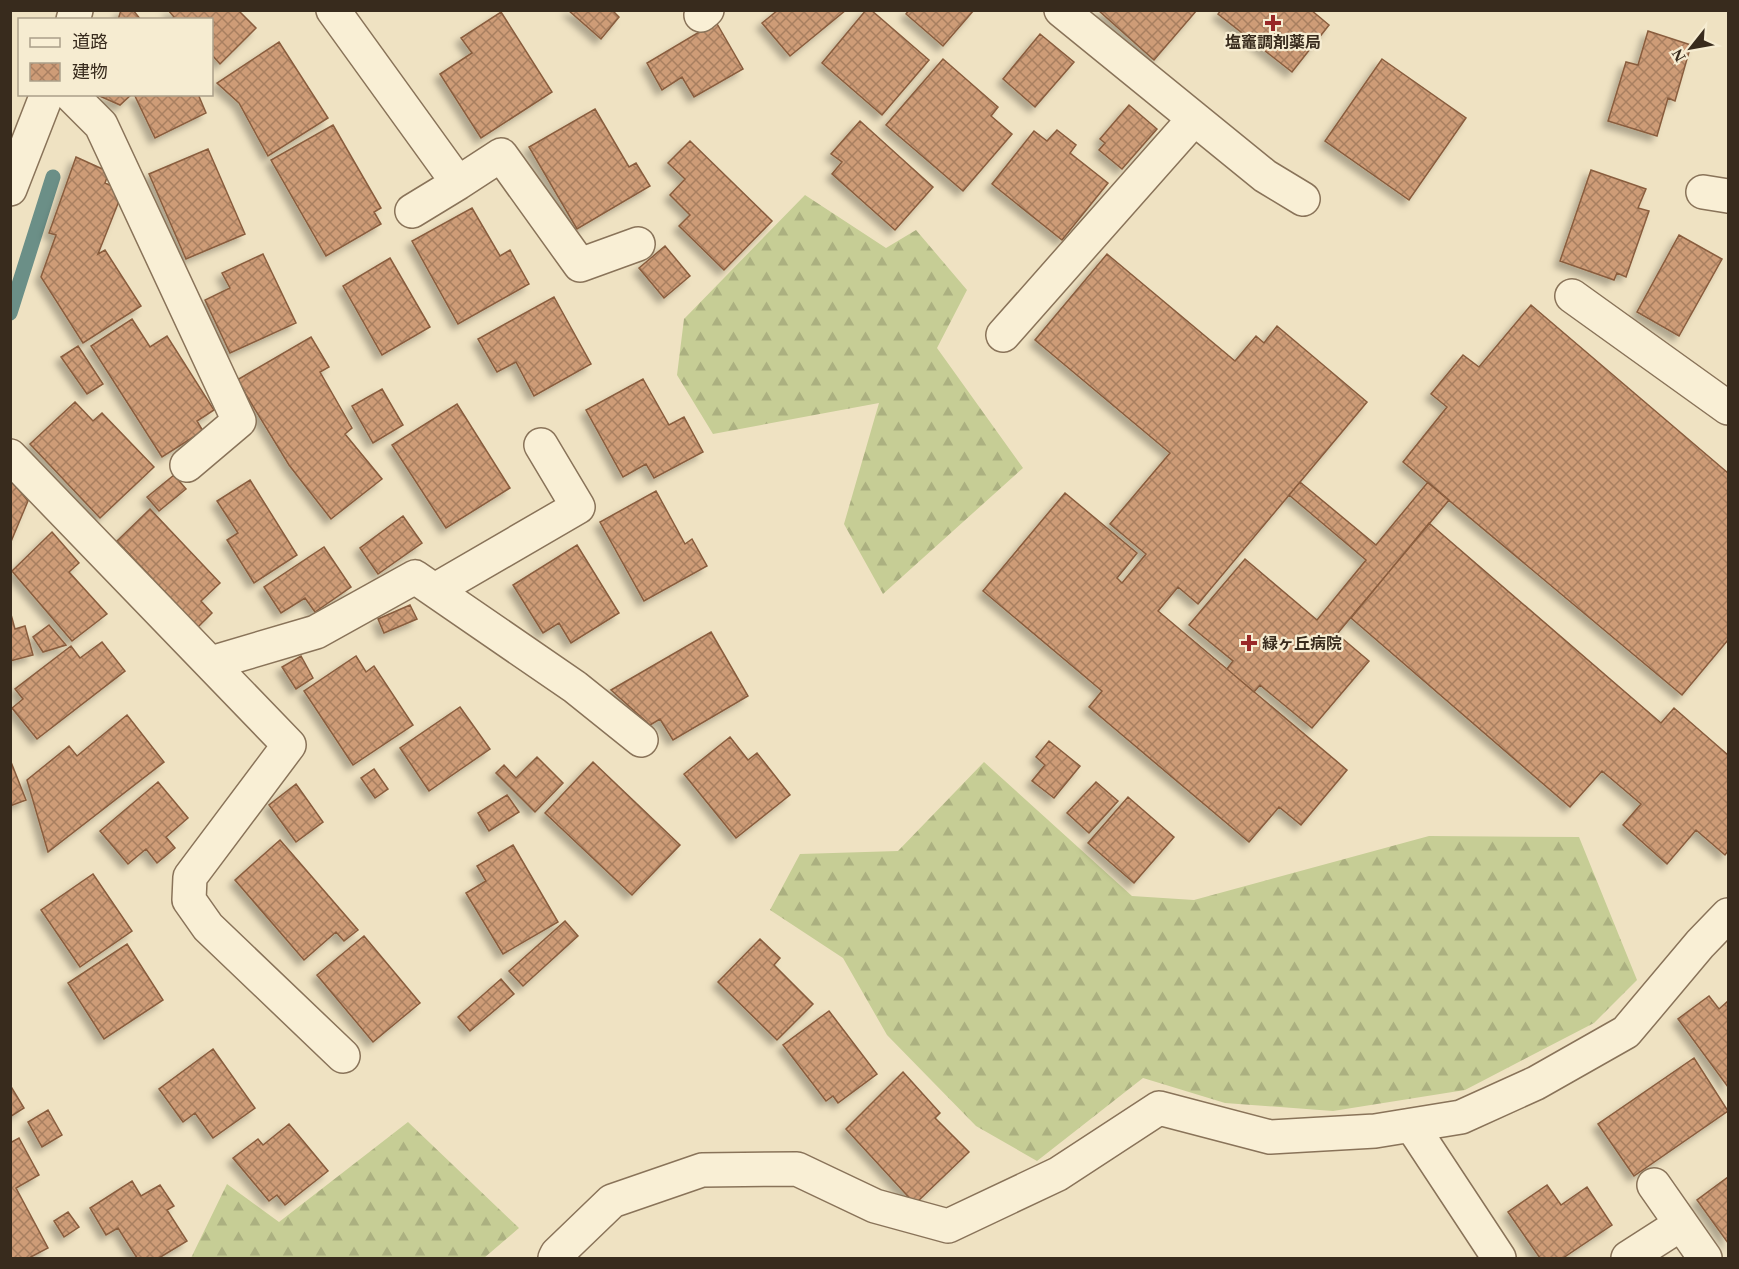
<svg xmlns="http://www.w3.org/2000/svg" width="1739" height="1269" font-family="'Times New Roman','Noto Sans JP',serif">
  <defs>
    <pattern id="forest-firs" width="22" height="20" patternUnits="userSpaceOnUse" patternTransform="scale(1.5)"><rect width="22" height="20" fill="#c6cd95"/><path d="M5 1l3.5 6h-7zM16 11l3.5 6h-7z" fill="#abb080"/></pattern>
    <pattern id="building-cross-hatch" width="8" height="8" patternUnits="userSpaceOnUse" patternTransform="scale(1.5)"><rect width="8" height="8" fill="#ce9c77"/><path d="M0 0l8 8M0 8l8-8" fill="none" stroke="#a87f61"/></pattern>
    <filter id="shadow"><feDropShadow dx="-5.5" dy="5.5" stdDeviation="3" flood-color="#0004"/></filter>
  </defs>
  <rect width="100%" height="100%" fill="#efe2c2"/>
  <!-- forest -->
  <path fill="url(#forest-firs)" d="M805,195L886,248L916,230L967,290L937,348L1023,468L883,594L844,524L879,403L713,434L677,375L684,319Z
    M984,762L1132,896L1194,900L1429,836L1579,837L1637,980L1594,1023L1465,1090L1333,1111L1225,1103L1143,1078L1037,1161L976,1126L887,1035L843,958L770,910L800,854L898,851Z
    M408,1122L519,1228L484,1258H191L227,1184L279,1222Z"/>
  <g fill="none" stroke-linecap="round" stroke-linejoin="round">
    <!-- stream -->
    <path stroke="#6b8f87" stroke-width="15" d="M10,313L53,177"/>
  </g>
  <!-- building -->
  <path fill="url(#building-cross-hatch)" stroke="#895d3e" stroke-width="1.5" filter="url(#shadow)" d="M121,10H133L141,20H118Z
    M168,10H238L256,28L220,64L212,55V20H171L174,17Z
    M568,10H612L619,17L601,39Z
    M778,10H846L790,56L762,23Z
    M866,10H871L929,60L882,115L822,63Z
    M909,10H974L943,46L906,14Z
    M1098,10H1197L1154,60Z
    M1221,10H1311L1329,25L1292,72L1218,14Z
    M501,12L552,92L481,138L440,74L472,53L461,38Z
    M716,22L743,69L694,97L682,77L662,90L647,63Z
    M1648,31L1691,45L1675,101L1668,98L1657,136L1608,121L1626,62L1638,65Z
    M1040,34L1074,62L1035,107L1003,79Z
    M279,42L328,118L268,156L239,103L217,83Z
    M943,59L998,107L991,116L1012,134L963,191L886,125Z
    M1382,59L1466,118L1409,200L1325,141Z
    M95,94H132L120,105Z
    M134,94H198L206,113L155,138Z
    M1129,105L1157,129L1122,169L1099,150L1105,143L1100,139Z
    M595,109L629,167L636,163L650,186L577,229L529,147Z
    M860,121L933,187L895,230L832,174L842,162L831,154Z
    M333,125L381,208L374,212L381,224L326,256L271,160Z
    M1057,130L1076,145L1070,153L1108,183L1062,240L992,184L1034,131L1047,141Z
    M690,141L772,221L724,270L679,226L690,215L670,195L685,179L668,163Z
    M208,149L245,234L186,259L149,174Z
    M76,157L109,172L105,183L123,191L98,254L105,250L141,306L83,343L41,277L56,235L49,233Z
    M1591,170L1646,189L1638,208L1649,211L1626,277L1617,273L1614,280L1560,261Z
    M472,208L500,256L510,250L529,284L458,324L412,241Z
    M1679,235L1722,259L1679,336L1637,312Z
    M665,246L690,276L664,298L639,268Z
    M263,254L296,323L230,353L205,300L230,288L222,273Z
    M1107,254L1235,361L1256,336L1264,343L1277,326L1367,402L1198,604L1178,587L1158,611L1347,770L1301,825L1279,807L1249,842L1089,707L1102,691L983,591L1065,493L1137,553L1117,578L1122,583L1146,554L1110,524L1170,453L1035,340Z
    M390,258L430,327L382,355L343,286Z
    M554,297L591,364L534,396L516,362L497,372L478,339Z
    M1531,305L1728,473V640L1682,695L1403,462L1447,407L1431,394L1463,355L1479,367Z
    M132,319L150,347L167,336L214,410L197,421L203,431L162,457L91,346Z
    M311,337L329,367L320,372L352,428L345,434L382,479L331,519L289,465L237,380Z
    M78,346L103,384L87,394L61,357Z
    M643,379L669,425L684,417L703,452L654,478L646,464L623,477L586,410Z
    M382,389L403,425L373,443L352,406Z
    M75,402L93,421L102,413L154,467L100,518L30,444Z
    M457,404L510,488L446,528L392,445Z
    M174,475L186,489L159,511L147,497Z
    M10,479L28,501L10,544Z
    M250,480L297,555L254,583L227,540L238,533L217,501Z
    M1300,482L1376,545L1428,482L1449,500L1337,634L1369,661L1312,728L1260,685L1254,692L1227,669L1233,661L1189,625L1245,559L1317,620L1366,560L1289,495Z
    M656,491L685,544L692,539L707,566L644,601L600,522Z
    M150,509L220,583L201,601L212,613L198,627L117,541Z
    M403,516L422,543L378,574L360,548Z
    M1429,523L1661,723L1674,708L1728,755V851L1725,855L1696,830L1667,864L1623,825L1641,804L1602,771L1570,807L1351,618Z
    M52,532L79,563L69,572L107,614L72,641L12,571Z
    M577,545L619,613L571,643L559,623L543,633L513,585Z
    M324,547L351,587L315,612L305,598L281,613L264,587Z
    M410,605L417,619L384,633L378,619Z
    M10,611L15,629L25,626L33,655L10,661Z
    M49,625L66,645L43,652L33,637Z
    M711,632L748,696L673,740L660,719L650,725L611,690Z
    M102,642L125,671L37,739L12,708L23,699L15,689L71,646L80,658Z
    M301,656L313,678L296,689L282,667Z
    M356,656L366,672L374,666L413,725L353,765L304,691Z
    M460,707L490,749L429,791L400,748Z
    M127,715L164,762L48,852L27,780L69,746L77,756Z
    M730,737L748,760L757,753L790,795L736,838L684,774Z
    M1049,741L1080,766L1054,798L1032,781L1045,765L1036,757Z
    M537,757L563,783L535,812L496,773L504,765L516,778Z
    M11,762L26,800L10,806V763Z
    M593,762L680,845L632,895L545,813Z
    M374,769L388,789L375,798L361,778Z
    M158,782L188,818L166,837L175,848L157,863L146,849L128,864L100,831Z
    M1096,782L1118,801L1089,833L1067,813Z
    M296,784L323,822L296,842L269,805Z
    M507,795L519,812L489,831L478,813Z
    M1128,797L1174,837L1134,883L1088,843Z
    M280,840L358,930L344,941L336,932L304,960L235,880Z
    M513,845L558,922L503,954L466,893L486,881L477,866Z
    M93,874L132,931L80,967L41,910Z
    M565,921L578,936L523,986L509,971Z
    M364,936L420,1003L373,1042L317,975Z
    M760,939L780,958L774,965L813,1004L777,1040L718,982Z
    M127,944L163,1000L104,1039L68,983Z
    M501,979L514,994L470,1031L458,1017Z
    M1709,996L1719,1009L1728,1001V1087L1678,1019Z
    M829,1011L877,1074L838,1103L833,1096L826,1101L783,1045Z
    M213,1049L255,1108L213,1138L195,1113L183,1122L159,1089Z
    M1694,1058L1728,1111L1634,1176L1598,1124Z
    M903,1072L940,1113L935,1118L969,1152L915,1204L846,1129Z
    M10,1085L24,1108L10,1117Z
    M48,1110L62,1135L42,1147L28,1122Z
    M289,1124L328,1171L285,1205L277,1195L269,1201L233,1158L258,1139L263,1145Z
    M19,1138L39,1175L16,1188L48,1248L29,1258H10V1143Z
    M1728,1177V1243L1697,1200Z
    M132,1181L141,1196L160,1185L174,1206L167,1210L187,1241L159,1258H137L118,1228L106,1235L90,1208Z
    M1547,1185L1561,1205L1587,1187L1612,1225L1563,1258H1540L1508,1212Z
    M68,1212L79,1227L64,1237L54,1221Z"/>
  <g fill="none" stroke-linecap="round" stroke-linejoin="round">
    <defs>
      <path id="minor" d="M333,10L458,183L501,155L580,265L638,244
        M1061,10L1265,176L1303,199
        M701,15L707,10
        M70,94L101,125L239,421L187,465
        M1703,192L1728,196
        M412,211L458,183
        M1572,296L1728,408
        M1003,335L1194,119
        M10,456L289,745L190,877L189,900L208,927L343,1056
        M435,590L578,507L541,445
        M211,663L316,632L415,577L575,687L641,740
        M1412,1126L1499,1258
        M1654,1185L1705,1258
        M555,1258L557,1254L612,1201L702,1170L797,1169L875,1206L948,1226L1058,1174L1159,1108L1270,1137L1375,1131L1461,1117L1536,1083L1626,1032L1700,944L1728,915
        M1628,1258L1681,1224"/>
      <path id="tertiary" d="M73,20L76,10
        M10,189L47,94"/>
    </defs>
    <!-- minor casing -->
    <use href="#minor" stroke="#897359" stroke-width="36"/>
    <!-- tertiary casing -->
    <use href="#tertiary" stroke="#897359" stroke-width="36"/>
    <!-- minor -->
    <use href="#minor" stroke="#f9efd5" stroke-width="33"/>
    <!-- tertiary -->
    <use href="#tertiary" stroke="#f9efd5" stroke-width="33"/>
  </g>
  <!-- markers -->
  <g fill="#992827" stroke="#f6ecd1" stroke-width="2">
    <path d="M1270 14h6v6h6v6h-6v6h-6v-6h-6v-6h6z"/>
    <path d="M1246 634h6v6h6v6h-6v6h-6v-6h-6v-6h6z"/>
  </g>
  <g text-anchor="middle" stroke-width="4.5" stroke-linejoin="round" paint-order="stroke">
    <!-- poi labels -->
    <g font-size="16" font-weight="bold" fill="#382b1d" stroke="#f6ecd1">
      <text x="1273" y="48">塩竈調剤薬局</text>
      <text x="1262" y="649" text-anchor="start">緑ヶ丘病院</text>
    </g>
  </g>
  <!-- border -->
  <rect width="1739" height="1269" fill="none" stroke="#382b1d" stroke-width="24"/>
  <!-- legend -->
  <rect x="18" y="18" width="195" height="78" fill="#f6ecd1" stroke="#aa9f89" stroke-width="1.5"/>
  <rect x="30" y="38" width="30" height="9" fill="#f9efd5" stroke="#aa9f89" stroke-width="1.5"/>
  <text x="72" y="48" font-size="18" fill="#382b1d">道路</text>
  <rect x="30" y="63" width="30" height="18" fill="url(#building-cross-hatch)" stroke="#aa9f89" stroke-width="1.5"/>
  <text x="72" y="78" font-size="18" fill="#382b1d">建物</text>
  <!-- north arrow -->
  <g transform="translate(1691 48) rotate(239)" stroke="#f6ecd1" stroke-width="4.5" paint-order="stroke">
  <path d="M0-4.5L10 22L0 15L-10 22Z" fill="#382b1d"/>
  <text y="-9" font-size="16" font-weight="bold" text-anchor="middle" fill="#382b1d">N</text>
  </g>
</svg>
